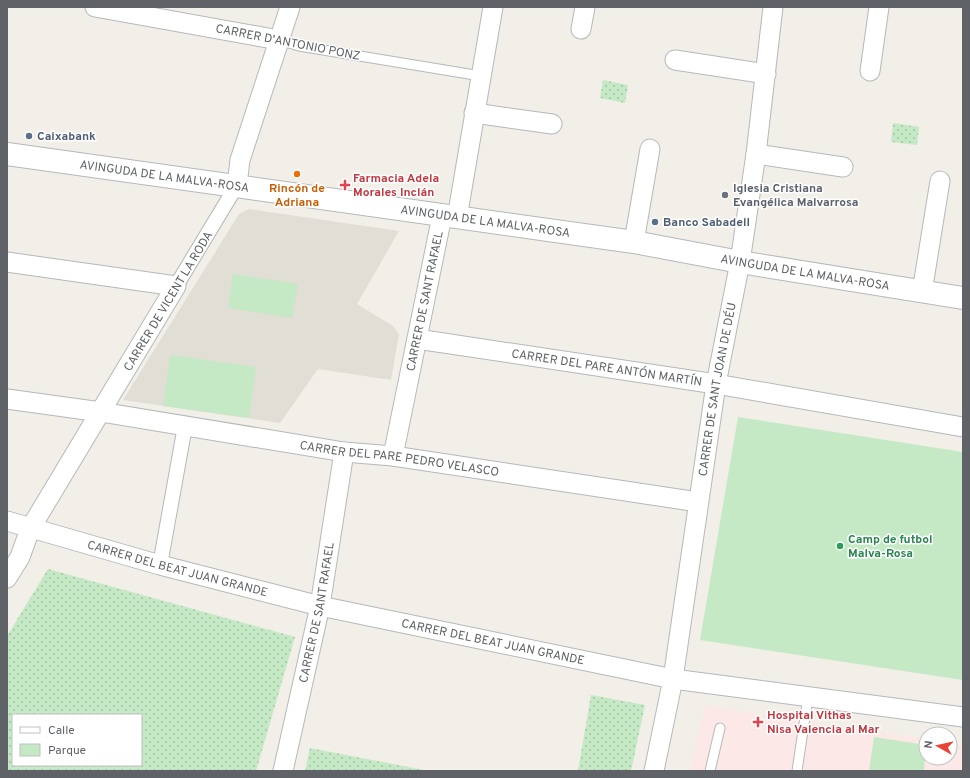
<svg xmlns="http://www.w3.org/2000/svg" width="970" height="778" font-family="Overpass,sans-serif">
  <defs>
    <pattern id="green-dots" width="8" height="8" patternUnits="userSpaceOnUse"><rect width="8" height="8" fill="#c5e8c5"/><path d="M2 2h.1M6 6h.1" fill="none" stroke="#a3c0a4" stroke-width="1.8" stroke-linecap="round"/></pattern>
  </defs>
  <rect width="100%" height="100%" fill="#f1efe8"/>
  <!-- education -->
  <path fill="#e1ded6" d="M249,209L399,231L357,304L393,326L399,334L391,380L318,369L280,423L123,400L239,214Z"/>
  <!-- medical -->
  <path fill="#fce8e6" d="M705,706L926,739V758H950V743L963,745V771H690Z"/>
  <!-- green -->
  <path fill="url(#green-dots)" fill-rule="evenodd" d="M603,80L628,85L625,103L600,98Z
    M893,123L919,127L917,145L891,142Z
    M48,569L295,637L256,771H7V636ZM13,715H141V765H13Z
    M591,695L645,705L631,771H578Z
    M310,748L429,771H305Z"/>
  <!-- pitch -->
  <path fill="#c5e8c5" d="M233,274L298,284L292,318L228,308Z
    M170,355L256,367L249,418L163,406Z
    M738,417L963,452V680L700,640Z
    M874,737L926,745L924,771H869Z"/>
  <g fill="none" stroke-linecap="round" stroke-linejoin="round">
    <defs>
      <path id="service" d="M279,40L299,46L481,76
        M710,771L720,728
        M797,771L808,697"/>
      <path id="pedestrian" d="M176,286L237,185
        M160,565L185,426"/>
      <g id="minor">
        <path d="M95,7L279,40"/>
        <path d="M581,29L585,7"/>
        <path d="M675,60L766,74"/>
        <path d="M870,71L879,7"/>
        <path d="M474,113L552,124"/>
        <path d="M756,154L843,167"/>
        <path d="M237,185L240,160L290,7"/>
        <path d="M457,218L493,7"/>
        <path d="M634,242L650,149"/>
        <path d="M7,262L176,286L30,529L20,557L7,578"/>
        <path d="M922,292L940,181"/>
        <path id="s1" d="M417,339L716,384L963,427"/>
        <path id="s2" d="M7,399L101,412L344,452L393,456L698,502"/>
        <path id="s3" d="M393,456L442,216"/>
        <path id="s4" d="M7,521L160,565L320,606L673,679L963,717"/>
        <path id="s5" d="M283,771L320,606L344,452"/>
        <path id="s6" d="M654,771L673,679L716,384L740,262L756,154L773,7"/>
      </g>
      <g id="tertiary">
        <path id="s7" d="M7,154L634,242L740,262L963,298"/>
      </g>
    </defs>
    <!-- service casing -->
    <use href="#service" stroke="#b5b8bc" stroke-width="11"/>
    <!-- pedestrian casing -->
    <use href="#pedestrian" stroke="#b5b8bc" stroke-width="16"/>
    <!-- minor casing -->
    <use href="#minor" stroke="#b5b8bc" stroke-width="21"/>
    <!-- tertiary casing -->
    <use href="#tertiary" stroke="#b5b8bc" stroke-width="24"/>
    <!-- service -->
    <use href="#service" stroke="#fff" stroke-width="9"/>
    <!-- pedestrian -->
    <use href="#pedestrian" stroke="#fff" stroke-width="14"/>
    <!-- minor -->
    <use href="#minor" stroke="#fff" stroke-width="19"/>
    <!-- tertiary -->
    <use href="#tertiary" stroke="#fff" stroke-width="22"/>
  </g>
  <!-- markers -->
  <g fill="#5c6f8a" stroke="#fff" stroke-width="1.5">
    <circle cx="29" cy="136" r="4"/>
    <circle cx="655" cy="222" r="4"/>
  </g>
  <circle fill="#e8710a" stroke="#fff" stroke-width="1.5" cx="297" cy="174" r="4"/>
  <g fill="#e0444e" stroke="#fff" stroke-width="1.5">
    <path d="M343 179h4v4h4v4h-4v4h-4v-4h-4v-4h4z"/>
    <path d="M756 716h4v4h4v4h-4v4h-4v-4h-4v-4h4z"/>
  </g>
  <circle fill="#6b7280" stroke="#fff" stroke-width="1.5" cx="725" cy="195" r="4"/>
  <circle fill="#2e9e5b" stroke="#fff" stroke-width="1.5" cx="840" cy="546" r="4"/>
  <g text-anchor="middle" stroke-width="3" stroke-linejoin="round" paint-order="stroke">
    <!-- street labels -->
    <g font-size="12" fill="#5f6368" stroke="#fff">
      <text transform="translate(288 42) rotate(11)" y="4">CARRER D'ANTONIO PONZ</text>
      <text dy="4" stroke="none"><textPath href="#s7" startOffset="159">AVINGUDA DE LA MALVA-ROSA</textPath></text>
      <text dy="4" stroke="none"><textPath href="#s7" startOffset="483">AVINGUDA DE LA MALVA-ROSA</textPath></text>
      <text dy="4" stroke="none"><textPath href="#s7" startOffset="807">AVINGUDA DE LA MALVA-ROSA</textPath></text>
      <text transform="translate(168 301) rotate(-59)" y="4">CARRER DE VICENT LA RODA</text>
      <text dy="4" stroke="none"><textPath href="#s3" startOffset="158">CARRER DE SANT RAFAEL</textPath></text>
      <text dy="4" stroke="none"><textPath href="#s1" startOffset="192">CARRER DEL PARE ANTÓN MARTÍN</textPath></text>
      <text dy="4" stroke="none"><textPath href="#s6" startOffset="387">CARRER DE SANT JOAN DE DÉU</textPath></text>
      <text dy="4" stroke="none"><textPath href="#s2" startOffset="397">CARRER DEL PARE PEDRO VELASCO</textPath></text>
      <text dy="4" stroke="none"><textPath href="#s4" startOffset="177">CARRER DEL BEAT JUAN GRANDE</textPath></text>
      <text dy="4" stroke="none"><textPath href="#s5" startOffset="162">CARRER DE SANT RAFAEL</textPath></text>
      <text dy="4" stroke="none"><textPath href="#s4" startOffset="501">CARRER DEL BEAT JUAN GRANDE</textPath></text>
    </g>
    <!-- service labels -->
    <g font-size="12" font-weight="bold" fill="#4e5e75" stroke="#fff" text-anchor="start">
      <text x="37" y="140">Caixabank</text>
      <text x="663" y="226">Banco Sabadell</text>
    </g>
    <!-- health labels -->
    <g font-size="12" font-weight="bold" fill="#be3a42" stroke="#fff" text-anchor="start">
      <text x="353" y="182">Farmacia Adela<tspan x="353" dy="14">Morales Inclán</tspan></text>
      <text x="767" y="719">Hospital Vithas<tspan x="767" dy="14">Nisa Valencia al Mar</tspan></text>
    </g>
    <!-- food labels -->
    <g font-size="12" font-weight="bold" fill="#c56008" stroke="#fff">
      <text x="297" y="192">Rincón de<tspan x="297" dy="14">Adriana</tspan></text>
    </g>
    <!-- worship labels -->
    <g font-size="12" font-weight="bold" fill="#5b616d" stroke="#fff" text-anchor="start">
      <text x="733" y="192">Iglesia Cristiana<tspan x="733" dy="14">Evangélica Malvarrosa</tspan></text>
    </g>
    <!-- leisure labels -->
    <g font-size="12" font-weight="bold" fill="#27864d" stroke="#fff" text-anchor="start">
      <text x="848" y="543">Camp de futbol<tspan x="848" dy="14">Malva-Rosa</tspan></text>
    </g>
  </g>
  <!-- border -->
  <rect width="970" height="778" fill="none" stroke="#5f6368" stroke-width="16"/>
  <!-- legend -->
  <rect x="12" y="714" width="130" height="52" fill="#ffffff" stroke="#bfc1c3"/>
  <rect x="20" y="727" width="20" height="6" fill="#ffffff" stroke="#bfc1c3"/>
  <text x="48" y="734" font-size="12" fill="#5f6368">Calle</text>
  <rect x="20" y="744" width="20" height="12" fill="#c5e8c5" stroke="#bfc1c3"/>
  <text x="48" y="754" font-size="12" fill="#5f6368">Parque</text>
  <!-- north arrow -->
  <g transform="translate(938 746) rotate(278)"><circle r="19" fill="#ffffff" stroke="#bfc1c3"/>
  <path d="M0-3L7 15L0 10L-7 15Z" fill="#ea4335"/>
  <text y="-6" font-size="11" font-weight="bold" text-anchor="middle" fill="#5f6368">N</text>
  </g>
</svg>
